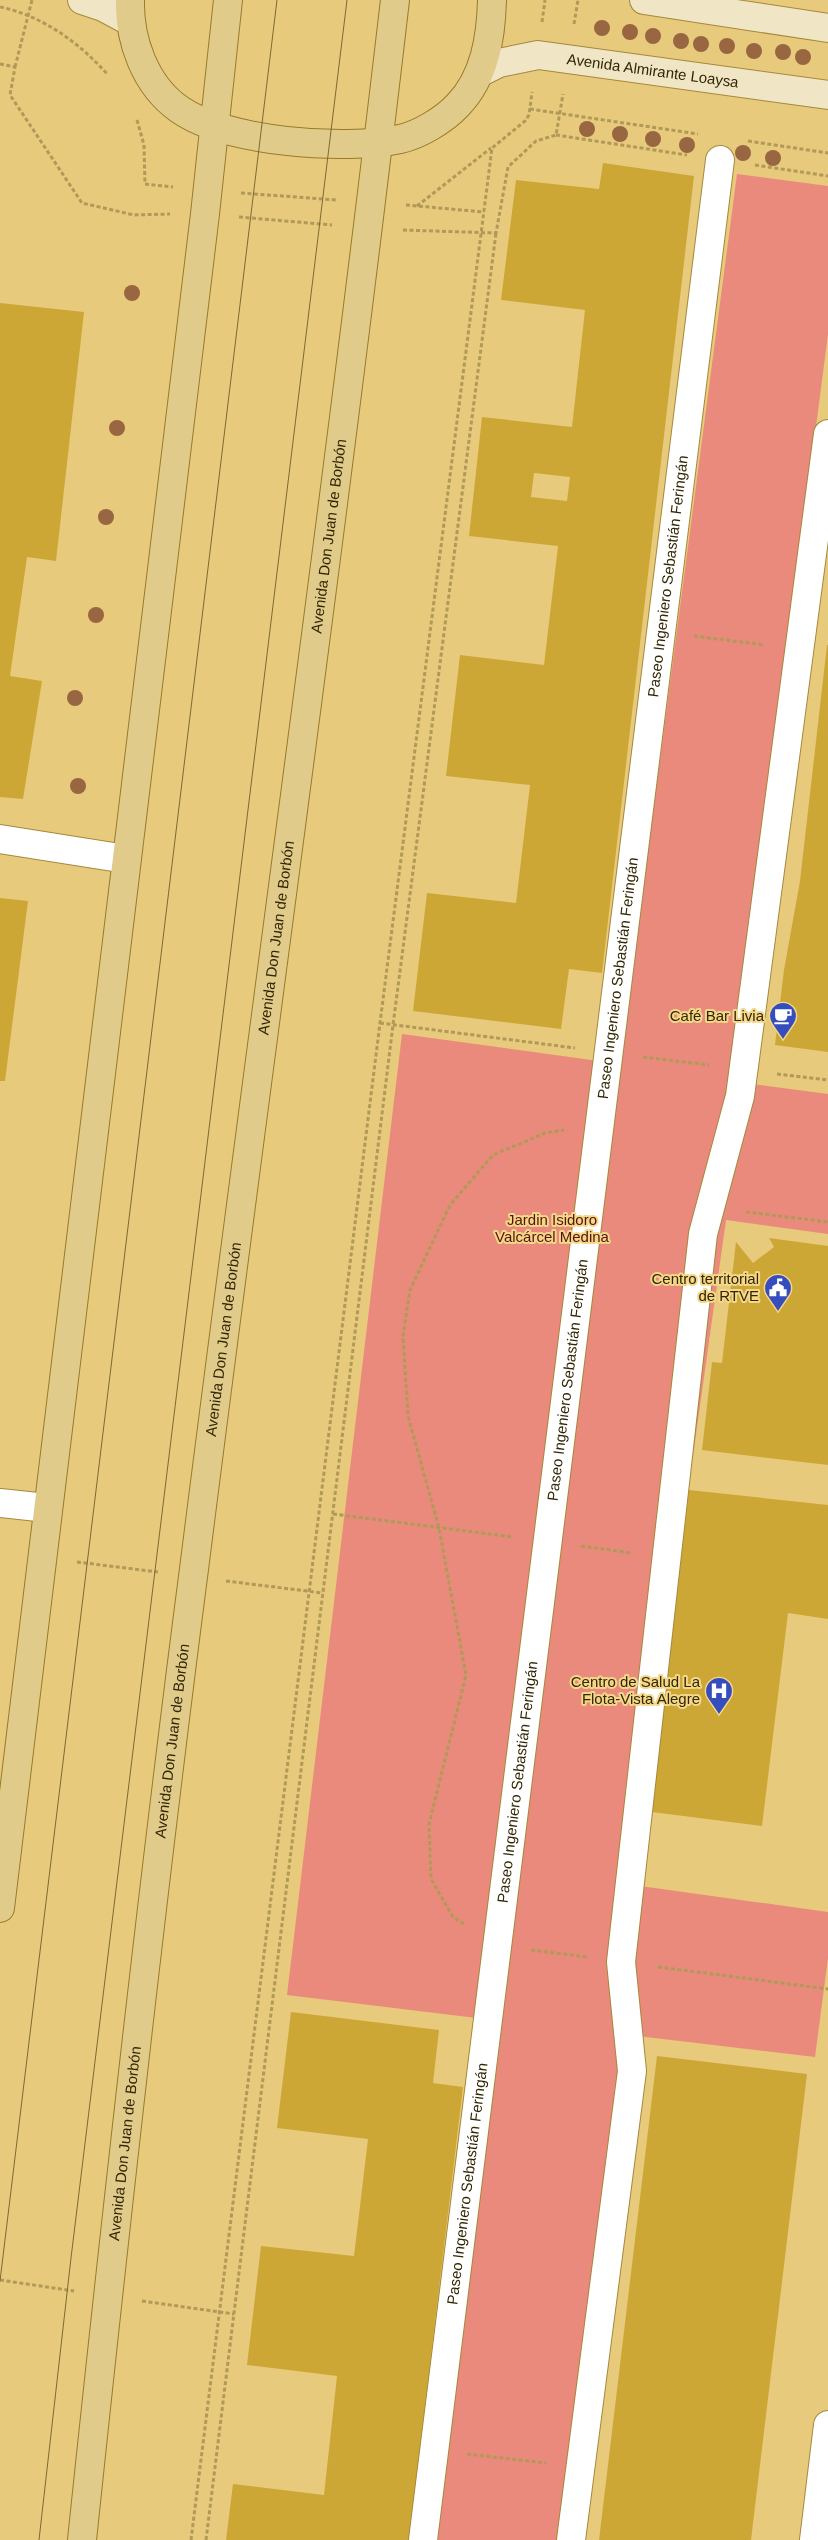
<svg xmlns="http://www.w3.org/2000/svg" width="828" height="2540" font-family="Helvetica,sans-serif">
  <rect width="100%" height="100%" fill="#e8ca7c"/>
  <!-- green -->
  <path fill="#ea8a7c" d="M737,174L828,186V334L731,1081L828,1094V1234L726,1220L633,1885L828,1912V1958L815,2057L629,2035L561,2540H437L501,2021L287,1995L402,1034L620,1064Z"/>
  <!-- building -->
  <path fill="#cda736" fill-rule="evenodd" d="M603,163L694,176L602,973L569,969L561,1029L413,1011L427,893L516,903L530,785L446,776L460,655L544,665L558,546L469,536L482,417L572,427L585,310L501,300L516,180L599,189ZM534,473L570,477L567,501L531,497Z
    M0,303L84,312L56,561L27,557L10,676L42,681L23,799L0,797Z
    M827,645H828V1052L775,1045L784,970L800,881Z
    M0,898L28,901L5,1081H0Z
    M769,1238L828,1246V1465L702,1450L712,1362L722,1363L736,1242L753,1263L774,1247Z
    M689,1490L828,1505V1619L788,1613L762,1826L652,1812Z
    M291,2012L439,2030L433,2083L463,2087L409,2540H226L233,2484L324,2495L337,2376L247,2365L261,2246L354,2256L368,2139L277,2128Z
    M657,2056L807,2074L751,2540H599Z"/>
  <g fill="none" stroke-linecap="round" stroke-linejoin="round">
    <defs>
      <g id="pedestrian">
        <path d="M0,839L126,859"/>
        <path id="s1" d="M423,2540L720,160"/>
        <path d="M571,2540L632,2071L621,1962L703,1234L740,1096L828,434"/>
      </g>
      <path id="minor" d="M0,1503L47,1508
        M814,2540L828,2425"/>
      <g id="secondary">
        <path d="M82,0L103,7L131,22"/>
        <path d="M644,0L828,28"/>
        <path id="s2" d="M479,73L499,63L538,55L828,95"/>
      </g>
      <g id="primary">
        <path d="M130,0C129,40 145,85 179,109C225,142 345,151 400,139C419,135 444,120 458,105C485,77 491,37 492,0"/>
        <path d="M0,1908L205,214L228,0"/>
        <path id="s3" d="M82,2540C116,2216 152,1892 194,1569C260,1046 334,524 395,0"/>
      </g>
    </defs>
    <!-- pedestrian casing -->
    <use href="#pedestrian" stroke="#a5883a" stroke-width="30"/>
    <!-- minor casing -->
    <use href="#minor" stroke="#a5883a" stroke-width="30"/>
    <!-- secondary casing -->
    <use href="#secondary" stroke="#a5883a" stroke-width="30"/>
    <!-- primary casing -->
    <use href="#primary" stroke="#977b29" stroke-width="30"/>
    <!-- path -->
    <path stroke="#b19958" stroke-width="3" stroke-dasharray="4 2.5" stroke-linecap="butt" d="M0,7C41,15 80,43 108,75
      M542,22L545,0
      M574,24L578,0
      M0,64L15,67L10,95L82,203L134,215L170,214
      M15,67L32,0
      M530,109L698,134
      M137,120L144,145L145,184L173,187
      M556,135L687,155
      M748,141L828,153
      M755,165L828,176
      M241,193L337,200
      M406,205L484,212
      M417,206L491,148
      M239,217L332,225
      M403,230L496,233L508,167L536,141L556,135L563,94
      M694,636L765,645
      M380,1023L575,1048
      M643,1057L709,1065
      M777,1074L828,1080
      M746,1212L828,1222
      M333,1514L513,1537
      M581,1546L632,1553
      M77,1562L158,1572
      M226,1581L323,1593
      M464,1924L453,1917L431,1879L429,1824L466,1675L439,1528L408,1416L403,1336L410,1290L450,1205L493,1155L545,1133L564,1130
      M531,1950L587,1957
      M658,1967L828,1989
      M0,2280L74,2291
      M142,2301L234,2314
      M467,2454L546,2463
      M191,2540L380,1023L492,148L525,121L529,115L532,92
      M206,2540L393,1025L496,233"/>
    <!-- pedestrian -->
    <use href="#pedestrian" stroke="#fff" stroke-width="28"/>
    <!-- minor -->
    <use href="#minor" stroke="#fff" stroke-width="28"/>
    <!-- secondary -->
    <use href="#secondary" stroke="#f0e5c5" stroke-width="28"/>
    <!-- primary -->
    <use href="#primary" stroke="#e1cb8b" stroke-width="28"/>
    <!-- tram -->
    <path stroke="#7c6935" stroke-width="1" d="M0,2281L277,0
      M39,2540L71,2258L347,0"/>
  </g>
  <!-- trees -->
  <g fill="#986640">
    <circle cx="602" cy="28" r="8"/>
    <circle cx="630" cy="32" r="8"/>
    <circle cx="653" cy="36" r="8"/>
    <circle cx="681" cy="41" r="8"/>
    <circle cx="701" cy="44" r="8"/>
    <circle cx="727" cy="46" r="8"/>
    <circle cx="754" cy="51" r="8"/>
    <circle cx="783" cy="52" r="8"/>
    <circle cx="803" cy="57" r="8"/>
    <circle cx="587" cy="129" r="8"/>
    <circle cx="620" cy="134" r="8"/>
    <circle cx="653" cy="139" r="8"/>
    <circle cx="687" cy="145" r="8"/>
    <circle cx="743" cy="153" r="8"/>
    <circle cx="773" cy="158" r="8"/>
    <circle cx="132" cy="293" r="8"/>
    <circle cx="117" cy="428" r="8"/>
    <circle cx="106" cy="517" r="8"/>
    <circle cx="96" cy="615" r="8"/>
    <circle cx="75" cy="698" r="8"/>
    <circle cx="78" cy="786" r="8"/>
  </g>
  <!-- icons -->
  <defs>
    <symbol id="cafe-pin" viewBox="-11 -11 22 30"><path d="M0 17L-7.5 6A9.5 9.5 0 1 1 7.5 6Z" fill="#354dbe" stroke="#f5d789"/><path d="M-5.5-4.5H6V0H3Q3 3.5 0 3.5H-2.5Q-5.5 3.5-5.5 0ZM3-3.2v2h1.7v-2ZM-6 4.5H4V6H-6Z" fill="#fff"/></symbol>
    <symbol id="civic-pin" viewBox="-11 -11 22 30"><path d="M0 17L-7.5 6A9.5 9.5 0 1 1 7.5 6Z" fill="#354dbe" stroke="#f5d789"/><path d="M-.6-6.5H3V-4.5H.6V-3L4-1V1h2V6H-6V1h2V-1L-.6-3ZM-1.2 2.5V6h2.4V2.5Z" fill="#fff"/></symbol>
    <symbol id="hospital-pin" viewBox="-11 -11 22 30"><path d="M0 17L-7.5 6A9.5 9.5 0 1 1 7.5 6Z" fill="#354dbe" stroke="#f5d789"/><path d="M-5-5h3v3.5h4V-5h3V5h-3V1.5h-4V5h-3Z" fill="#fff"/></symbol>
  </defs>
  <g fill-rule="evenodd">
    <use href="#cafe-pin" x="767" y="1000" width="32" height="43"/>
    <use href="#civic-pin" x="762" y="1272" width="32" height="43"/>
    <use href="#hospital-pin" x="703" y="1675" width="32" height="43"/>
  </g>
  <g text-anchor="middle" stroke-width="4" stroke-linejoin="round" paint-order="stroke">
    <!-- street labels -->
    <g font-size="15" fill="#322705" stroke="#f5d789">
      <text dy="5" stroke="none"><textPath href="#s2" startOffset="178">Avenida Almirante Loaysa</textPath></text>
      <text dy="5" stroke="none"><textPath href="#s3" startOffset="2019">Avenida Don Juan de Borbón</textPath></text>
      <text dy="5" stroke="none"><textPath href="#s1" startOffset="1979">Paseo Ingeniero Sebastián Feringán</textPath></text>
      <text dy="5" stroke="none"><textPath href="#s3" startOffset="1614">Avenida Don Juan de Borbón</textPath></text>
      <text dy="5" stroke="none"><textPath href="#s1" startOffset="1574">Paseo Ingeniero Sebastián Feringán</textPath></text>
      <text dy="5" stroke="none"><textPath href="#s3" startOffset="1209">Avenida Don Juan de Borbón</textPath></text>
      <text dy="5" stroke="none"><textPath href="#s1" startOffset="1169">Paseo Ingeniero Sebastián Feringán</textPath></text>
      <text dy="5" stroke="none"><textPath href="#s3" startOffset="804">Avenida Don Juan de Borbón</textPath></text>
      <text dy="5" stroke="none"><textPath href="#s1" startOffset="764">Paseo Ingeniero Sebastián Feringán</textPath></text>
      <text dy="5" stroke="none"><textPath href="#s3" startOffset="399">Avenida Don Juan de Borbón</textPath></text>
      <text dy="5" stroke="none"><textPath href="#s1" startOffset="359">Paseo Ingeniero Sebastián Feringán</textPath></text>
    </g>
    <!-- poi labels -->
    <g font-size="15" fill="#322705" stroke="#f5d789" text-anchor="end">
      <text x="764" y="1021">Café Bar Livia</text>
      <text x="759" y="1284">Centro territorial<tspan x="759" dy="17">de RTVE</tspan></text>
      <text x="700" y="1687">Centro de Salud La<tspan x="700" dy="17">Flota-Vista Alegre</tspan></text>
    </g>
    <!-- park labels -->
    <g font-size="15" fill="#56140e" stroke="#f5d789">
      <text x="552" y="1225">Jardin Isidoro<tspan x="552" dy="17">Valcárcel Medina</tspan></text>
    </g>
  </g>
</svg>
